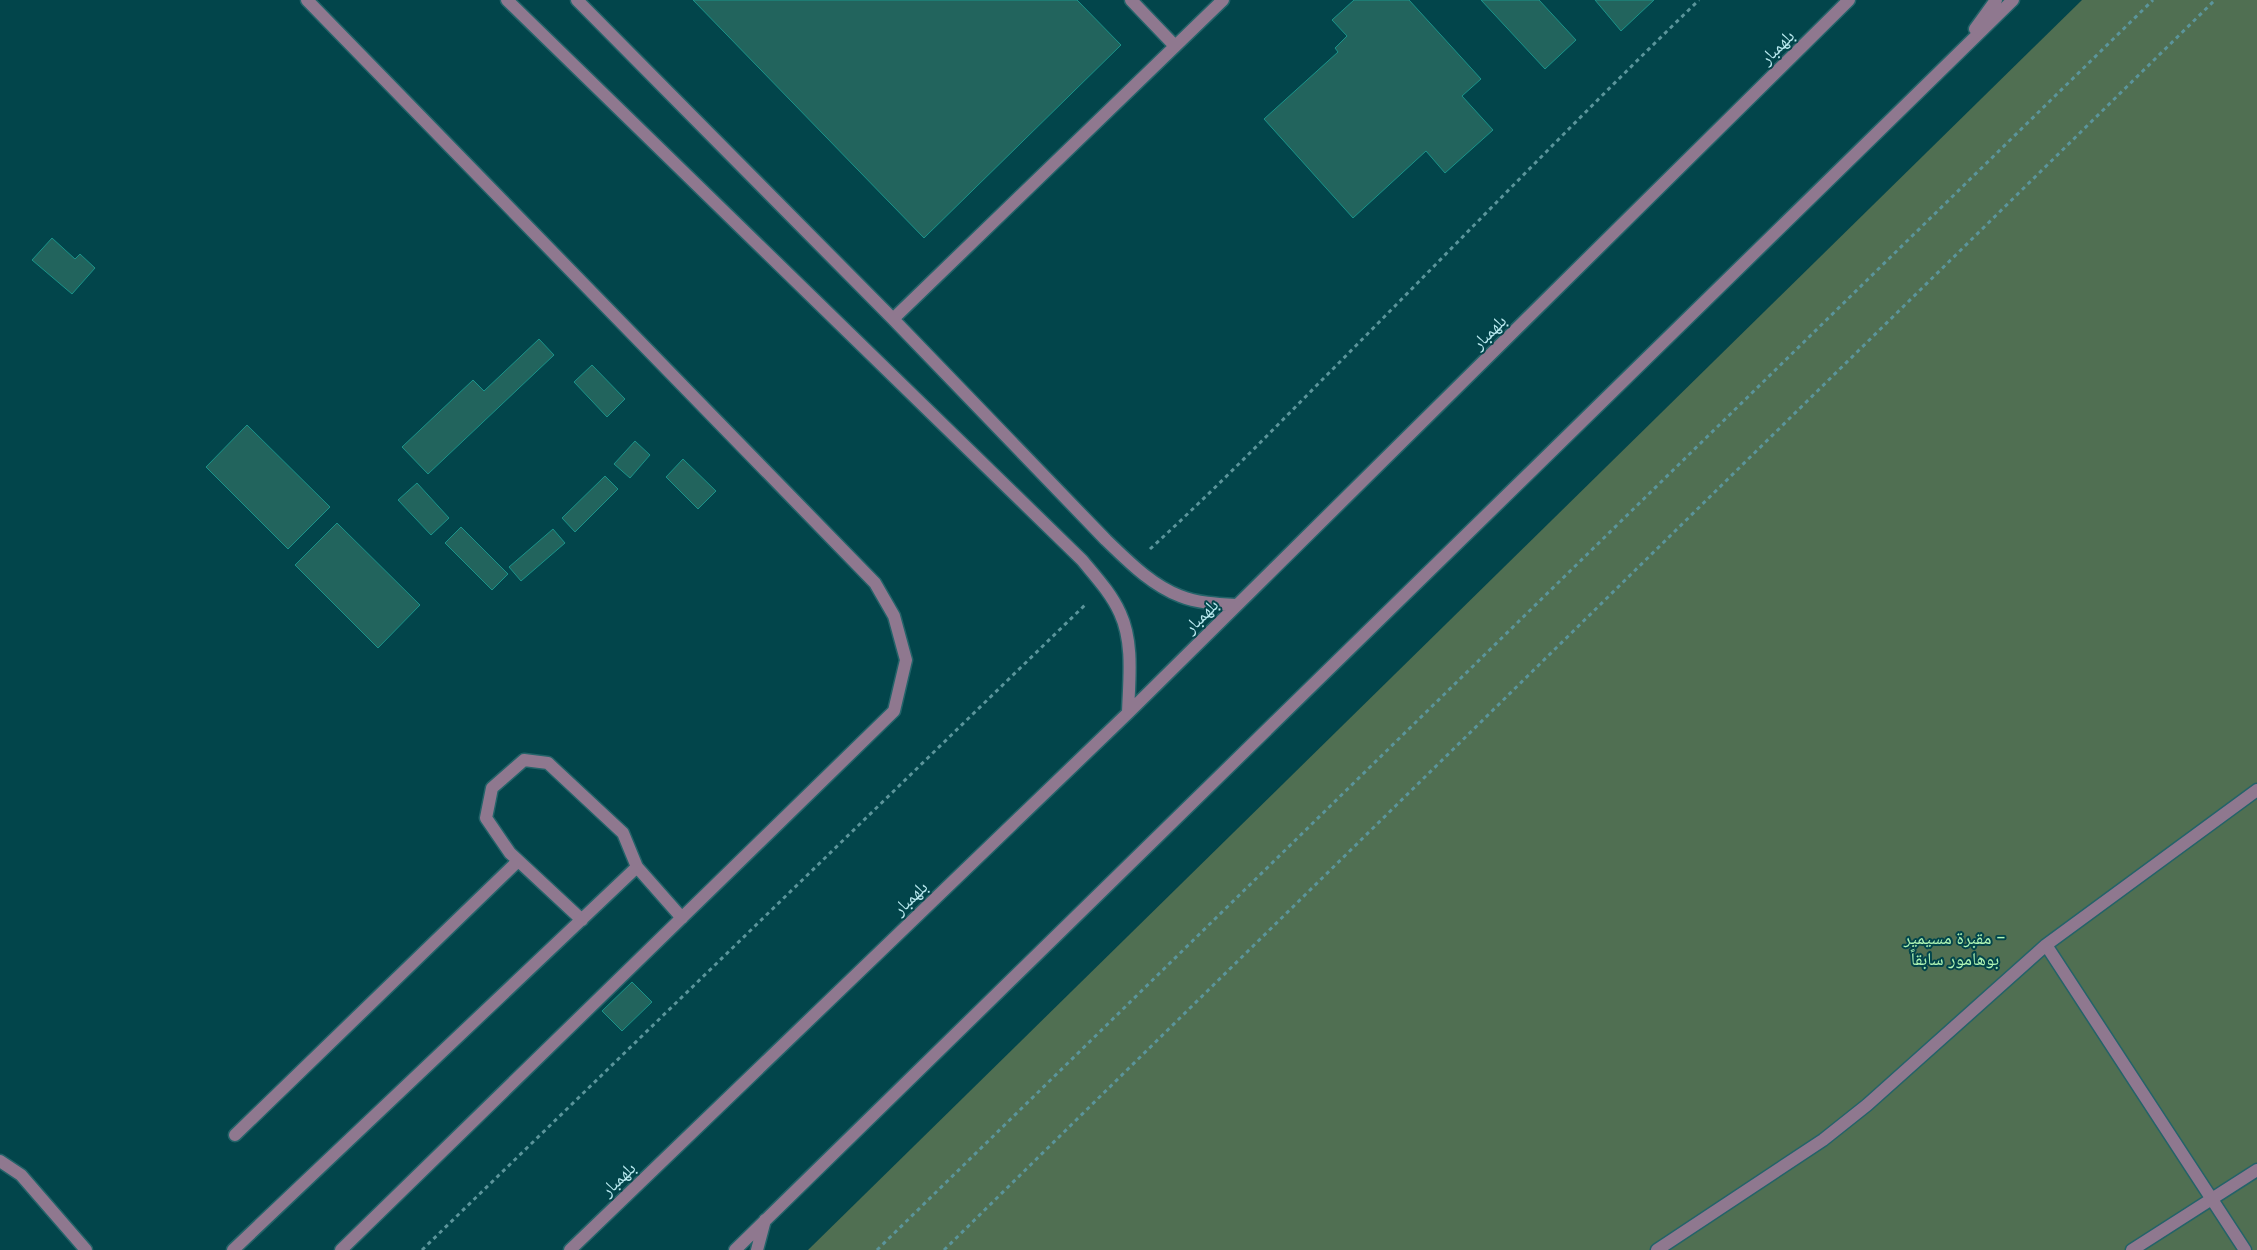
<svg xmlns="http://www.w3.org/2000/svg" width="2257" height="1250" font-family="Poppins,'Noto Naskh Arabic',sans-serif">
  <rect width="100%" height="100%" fill="#02454b"/>
  <!-- green -->
  <path fill="#506f52" d="M2082,0H2257V1250H808Z"/>
  <!-- building -->
  <path fill="#22645d" stroke="#1a948a" d="M693,0H1077L1121,45L924,238Z
    M1354,0H1409L1481,79L1462,96L1493,130L1445,173L1426,151L1353,218L1264,119L1338,52L1335,48L1347,36L1332,20Z
    M1481,0H1539L1576,40L1545,69Z
    M1595,0H1654L1621,31Z
    M52,238L75,259L80,254L95,268L72,294L32,260Z
    M539,339L554,355L428,474L402,447L473,380L484,391Z
    M592,365L625,399L607,417L574,382Z
    M247,425L330,507L288,549L206,467Z
    M635,441L650,455L630,478L614,464Z
    M683,459L716,491L698,509L666,477Z
    M605,476L618,489L575,532L562,518Z
    M417,483L449,518L431,535L398,500Z
    M337,523L420,605L378,648L295,565Z
    M461,527L508,574L492,590L445,543Z
    M553,529L565,543L521,581L509,567Z
    M632,982L652,1002L622,1031L602,1011Z"/>
  <g fill="none" stroke-linecap="round" stroke-linejoin="round">
    <defs>
      <path id="minor" d="M307,0L875,583L894,616L906,660L894,711L341,1250
        M507,0L1082,560C1096,577 1111,593 1120,613C1134,643 1129,681 1128,713
        M577,0L893,319L1106,540C1128,561 1151,585 1180,596C1197,603 1218,604 1237,605
        M1131,0L1175,46
        M1975,29L1996,0
        M893,319L1223,0
        M637,867L682,918
        M2046,945L2245,1250
        M235,1135L518,861
        M0,1161L21,1175L86,1250
        M233,1250L637,867L623,833L548,763L524,760L492,788L486,818L510,853L582,920
        M570,1250L1128,713L1849,0
        M735,1250L2013,0
        M757,1250L765,1220
        M1657,1250L1823,1140L1867,1105L2046,945L2257,790
        M2132,1250L2257,1170"/>
    </defs>
    <!-- minor casing -->
    <use href="#minor" stroke="#236369" stroke-width="15"/>
    <!-- path -->
    <path stroke="#5b959b" stroke-width="3" stroke-dasharray="4 4" stroke-linecap="butt" d="M1150,549C1208,496 1264,439 1320,382C1446,255 1570,125 1699,0
      M422,1250L1086,604
      M877,1250L2153,0
      M944,1250L2215,0"/>
    <!-- minor -->
    <use href="#minor" stroke="#8f788f" stroke-width="12"/>
  </g>
  <g text-anchor="middle" stroke-width="4" stroke-linejoin="round" paint-order="stroke">
    <!-- street labels -->
    <g font-size="18" fill="#baeaf0" stroke="#02454b">
      <text transform="translate(1777 47) rotate(-45)" y="6">بلهمبار</text>
      <text transform="translate(1489 332) rotate(-45)" y="6">بلهمبار</text>
      <text transform="translate(1201 616) rotate(-45)" y="6">بلهمبار</text>
      <text transform="translate(910 898) rotate(-44)" y="6">بلهمبار</text>
      <text transform="translate(618 1179) rotate(-44)" y="6">بلهمبار</text>
    </g>
    <!-- park labels -->
    <g font-size="18" fill="#aff5b4" stroke="#02454b">
      <text x="1955" y="944">مقبرة مسيمير -<tspan x="1955" dy="21">بوهامور سابقاً</tspan></text>
    </g>
  </g>
</svg>
